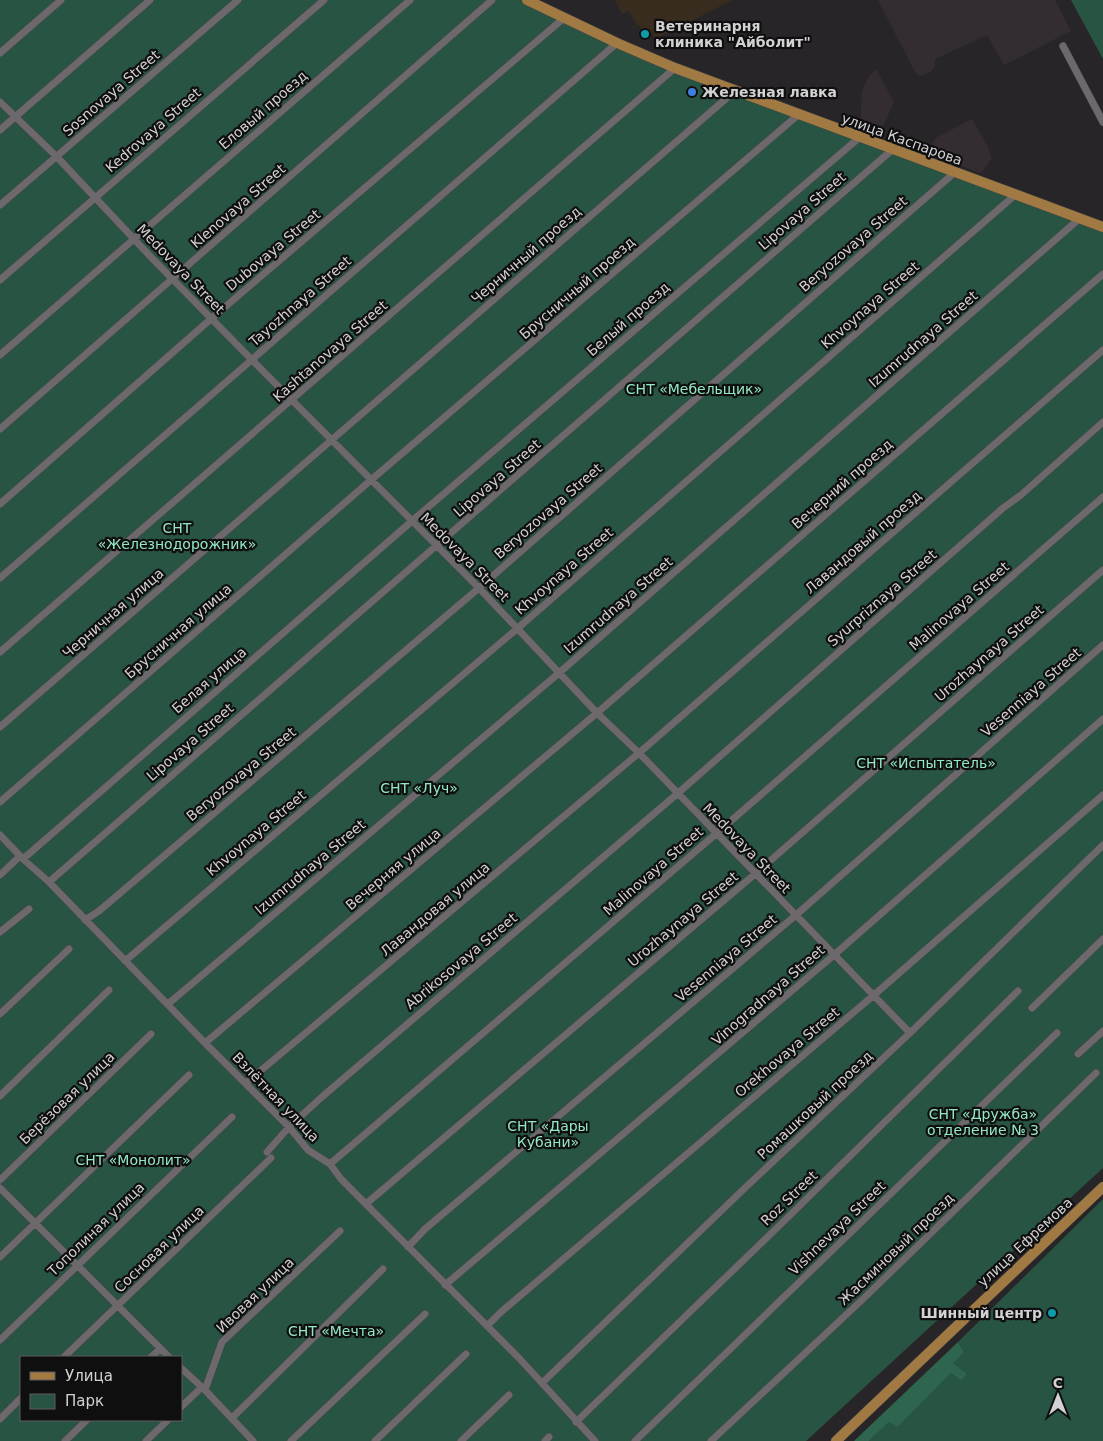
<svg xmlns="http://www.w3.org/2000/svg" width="1103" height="1441" font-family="'DejaVu Sans',sans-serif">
  <rect width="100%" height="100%" fill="#282528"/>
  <!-- built -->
  <path fill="#342c33" d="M878,0H1055L1071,31L1004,65L987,35L935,59V67L929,73L919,76L915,72Z
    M876,69L894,102L880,133L860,125L862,91L869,76Z
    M972,119L987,145L992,158L981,173L941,159L928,149L937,137Z"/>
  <!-- industrial -->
  <path fill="#372c1d" d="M615,0H733L655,39L649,29L643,32L639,25L629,30L637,25L629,11L622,14Z"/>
  <!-- green -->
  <path fill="#285543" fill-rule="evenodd" d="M0,0H527L617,43L1103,227V1168L806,1441H0ZM21,1357H181V1420H21Z
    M1071,0H1103V59Z
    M1103,1199V1441H869L890,1421L898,1427L951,1373L967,1374L952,1363L964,1352L958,1342Z"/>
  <!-- forest -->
  <path fill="#2e654e" d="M958,1342L964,1352L953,1363L967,1374L961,1380L951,1373L898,1427L889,1422L869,1441H854Z"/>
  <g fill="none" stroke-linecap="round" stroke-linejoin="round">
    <defs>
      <path id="street" d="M1063,46L1103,122
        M0,53L61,0
        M0,102L56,156L149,255L251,359L479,588L597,713L639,753L910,1033
        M0,130L150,0
        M0,205L238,0
        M0,280L324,0
        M0,355L410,0
        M0,429L492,0
        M0,504L212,318L564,18
        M0,578L617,43
        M0,652L675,68
        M0,727L736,90
        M0,802L371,480L798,115
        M0,835L23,859L49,882L205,1043L289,1127L308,1150L330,1164L341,1179L519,1358L595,1441
        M23,859L412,521L860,137
        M0,875L20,856
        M49,882L892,150
        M85,920L99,911L479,588L954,173
        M0,932L29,909
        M125,961L518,628L1015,195
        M168,1004L559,673L1079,219
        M1032,1008L1103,939
        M0,1014L69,949
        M205,1043L597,713L1103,274
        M1078,1054L1103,1031
        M246,1083L639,753L1103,350
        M0,1096L109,990
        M267,1152L289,1127L323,1096L677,794L1003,508L1021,495L1103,422
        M330,1164L717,833L1103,497
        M0,1180L151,1034
        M0,1188L169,1357
        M367,1203L755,874L1103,570
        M408,1247L425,1229L796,915L1103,645
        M0,1257L189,1075
        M445,1285L834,955L1103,719
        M487,1326L501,1312L874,995L1103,795
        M0,1340L232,1117
        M64,1357L271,1158
        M151,1357L160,1349
        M181,1368L205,1390L253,1441
        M542,1383L747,1186L910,1033L1103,845
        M205,1390L222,1342L340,1231
        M181,1407L202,1387
        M232,1418L383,1269
        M0,1419L21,1398
        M576,1422L784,1221L1018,991
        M65,1441L87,1420
        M146,1441L168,1420
        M291,1441L425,1314
        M375,1441L466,1354
        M461,1441L509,1395
        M545,1441L549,1437
        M635,1441L1057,1033
        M711,1441L863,1299L1096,1073"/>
      <path id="primary" d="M527,0L617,43L675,68L1103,227
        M836,1441L1103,1187"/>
    </defs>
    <!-- street casing -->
    <use href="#street" stroke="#434143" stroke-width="8"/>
    <!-- primary casing -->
    <use href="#primary" stroke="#434143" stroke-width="11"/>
    <!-- street -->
    <use href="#street" stroke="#6c686b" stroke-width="7"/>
    <!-- primary -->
    <use href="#primary" stroke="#a07a42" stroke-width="10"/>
  </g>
  <!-- markers -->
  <g fill="#0f9aa8" stroke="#100f10" stroke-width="2">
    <circle cx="645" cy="34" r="5"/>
    <circle cx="1052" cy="1313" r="5"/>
  </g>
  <circle fill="#3f7fe0" stroke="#100f10" stroke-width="2" cx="692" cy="92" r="5"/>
  <g text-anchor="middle" stroke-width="4.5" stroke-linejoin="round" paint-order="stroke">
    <!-- poi labels -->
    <g font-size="14" font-weight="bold" fill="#d3d1d3" stroke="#100f10" text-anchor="start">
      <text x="655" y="31">Ветеринарня<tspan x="655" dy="16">клиника "Айболит"</tspan></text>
      <text x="702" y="97">Железная лавка</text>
      <text x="1042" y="1318" text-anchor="end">Шинный центр</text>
    </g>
    <!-- street labels -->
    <g font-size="14" fill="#d3d1d3" stroke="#100f10">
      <text transform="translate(111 93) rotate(-41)" y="5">Sosnovaya Street</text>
      <text transform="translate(263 110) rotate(-41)" y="5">Еловый проезд</text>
      <text transform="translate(153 130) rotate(-41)" y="5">Kedrovaya Street</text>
      <text transform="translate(902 139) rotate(20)" y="5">улица Каспарова</text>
      <text transform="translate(238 206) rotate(-41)" y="5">Klenovaya Street</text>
      <text transform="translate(802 211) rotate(-41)" y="5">Lipovaya Street</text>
      <text transform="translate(853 244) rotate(-41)" y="5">Beryozovaya Street</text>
      <text transform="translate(273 250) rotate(-40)" y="5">Dubovaya Street</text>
      <text transform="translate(526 255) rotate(-41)" y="5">Черничный проезд</text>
      <text transform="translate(181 269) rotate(46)" y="5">Medovaya Street</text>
      <text transform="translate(577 288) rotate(-41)" y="5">Брусничный проезд</text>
      <text transform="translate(300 301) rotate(-41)" y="5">Tayozhnaya Street</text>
      <text transform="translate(870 305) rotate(-41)" y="5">Khvoynaya Street</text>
      <text transform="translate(628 319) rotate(-41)" y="5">Белый проезд</text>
      <text transform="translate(923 339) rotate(-41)" y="5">Izumrudnaya Street</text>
      <text transform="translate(330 351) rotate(-41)" y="5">Kashtanovaya Street</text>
      <text transform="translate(497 478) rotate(-41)" y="5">Lipovaya Street</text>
      <text transform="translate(842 484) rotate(-41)" y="5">Вечерний проезд</text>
      <text transform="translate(548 511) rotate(-41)" y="5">Beryozovaya Street</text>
      <text transform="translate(863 542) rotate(-41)" y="5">Лавандовый проезд</text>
      <text transform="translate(465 557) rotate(45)" y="5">Medovaya Street</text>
      <text transform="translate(564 571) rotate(-41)" y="5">Khvoynaya Street</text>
      <text transform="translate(882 598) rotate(-41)" y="5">Syurpriznaya Street</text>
      <text transform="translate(618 605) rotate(-41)" y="5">Izumrudnaya Street</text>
      <text transform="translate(959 606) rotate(-41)" y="5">Malinovaya Street</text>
      <text transform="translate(113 613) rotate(-41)" y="5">Черничная улица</text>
      <text transform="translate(178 631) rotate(-41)" y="5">Брусничная улица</text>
      <text transform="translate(989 653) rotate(-41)" y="5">Urozhaynaya Street</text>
      <text transform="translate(209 680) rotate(-41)" y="5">Белая улица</text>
      <text transform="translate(1031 692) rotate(-41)" y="5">Vesenniaya Street</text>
      <text transform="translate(190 742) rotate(-41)" y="5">Lipovaya Street</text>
      <text transform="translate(241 774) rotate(-40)" y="5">Beryozovaya Street</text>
      <text transform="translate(256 833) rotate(-40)" y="5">Khvoynaya Street</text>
      <text transform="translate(747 848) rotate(46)" y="5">Medovaya Street</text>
      <text transform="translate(310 867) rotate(-40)" y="5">Izumrudnaya Street</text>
      <text transform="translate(393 869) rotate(-40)" y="5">Вечерняя улица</text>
      <text transform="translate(653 871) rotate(-41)" y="5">Malinovaya Street</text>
      <text transform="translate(435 909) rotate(-40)" y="5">Лавандовая улица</text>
      <text transform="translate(683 919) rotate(-40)" y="5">Urozhaynaya Street</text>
      <text transform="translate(726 958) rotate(-40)" y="5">Vesenniaya Street</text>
      <text transform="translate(461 961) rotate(-40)" y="5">Abrikosovaya Street</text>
      <text transform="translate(768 995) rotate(-41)" y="5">Vinogradnaya Street</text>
      <text transform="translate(787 1052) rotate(-40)" y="5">Orekhovaya Street</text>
      <text transform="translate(276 1097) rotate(46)" y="5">Взлётная улица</text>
      <text transform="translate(67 1098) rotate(-44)" y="5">Берёзовая улица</text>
      <text transform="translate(815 1105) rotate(-43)" y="5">Ромашковый проезд</text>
      <text transform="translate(789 1198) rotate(-44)" y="5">Roz Street</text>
      <text transform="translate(837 1228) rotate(-44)" y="5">Vishnevaya Street</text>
      <text transform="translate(96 1229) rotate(-44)" y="5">Тополиная улица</text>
      <text transform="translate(1025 1242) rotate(-43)" y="5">улица Ефремова</text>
      <text transform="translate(159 1249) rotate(-44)" y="5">Сосновая улица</text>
      <text transform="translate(896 1249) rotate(-44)" y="5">Жасминовый проезд</text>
      <text transform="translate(255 1295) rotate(-44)" y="5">Ивовая улица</text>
    </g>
    <!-- park labels -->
    <g font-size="14" fill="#93e9c3" stroke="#100f10">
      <text x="694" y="394">СНТ «Мебельщик»</text>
      <text x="177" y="533">СНТ<tspan x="177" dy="16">«Железнодорожник»</tspan></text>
      <text x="926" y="768">СНТ «Испытатель»</text>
      <text x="419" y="793">СНТ «Луч»</text>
      <text x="983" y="1119">СНТ «Дружба»<tspan x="983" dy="16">отделение № 3</tspan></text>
      <text x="548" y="1131">СНТ «Дары<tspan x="548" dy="16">Кубани»</tspan></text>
      <text x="133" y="1165">СНТ «Монолит»</text>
      <text x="336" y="1336">СНТ «Мечта»</text>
    </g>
  </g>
  <!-- legend -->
  <rect x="20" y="1356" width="162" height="65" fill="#100f10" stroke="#5e5d5e"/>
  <rect x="30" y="1372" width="25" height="8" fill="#a07a42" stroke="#5e5d5e"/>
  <text x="65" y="1381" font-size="15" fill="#d3d1d3">Улица</text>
  <rect x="30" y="1394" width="25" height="15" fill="#285543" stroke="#5e5d5e"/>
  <text x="65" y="1406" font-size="15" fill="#d3d1d3">Парк</text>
  <!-- north arrow -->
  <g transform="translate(1058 1396)" stroke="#100f10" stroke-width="4" paint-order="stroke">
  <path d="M0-4L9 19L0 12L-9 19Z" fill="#d3d1d3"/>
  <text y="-8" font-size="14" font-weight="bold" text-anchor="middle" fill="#d3d1d3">С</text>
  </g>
</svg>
